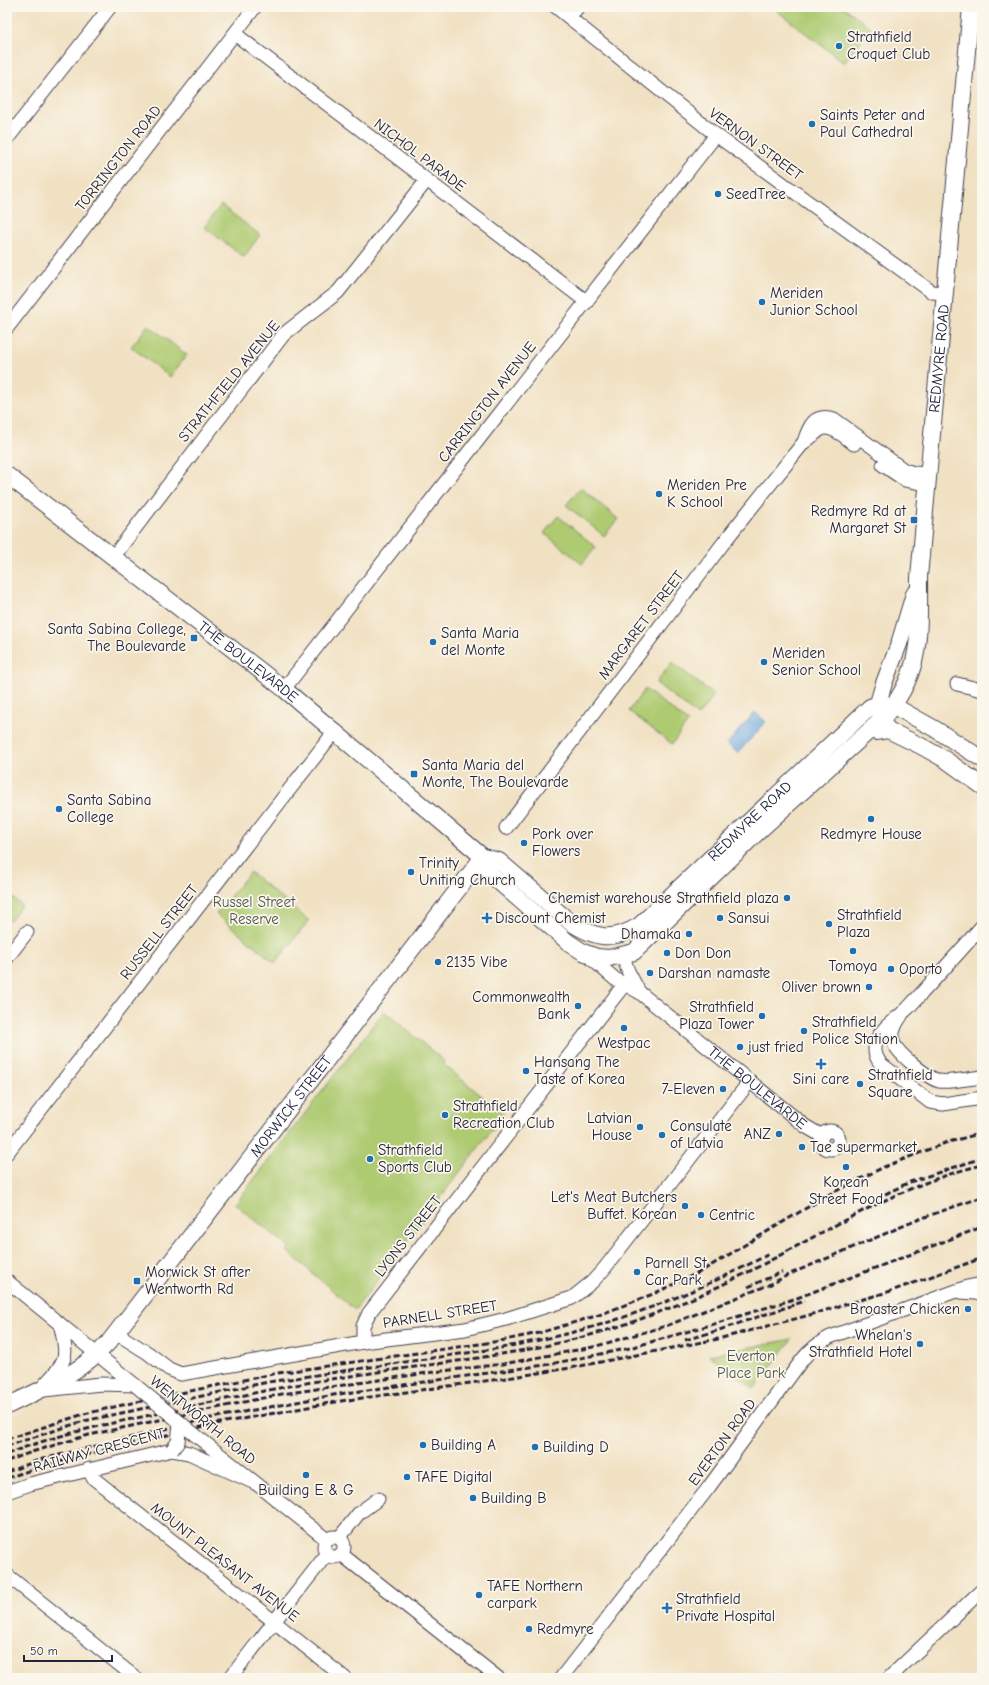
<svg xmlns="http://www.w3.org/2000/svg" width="989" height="1685" font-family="'Comic Neue',sans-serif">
  <rect width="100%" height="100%" fill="#fbf7ec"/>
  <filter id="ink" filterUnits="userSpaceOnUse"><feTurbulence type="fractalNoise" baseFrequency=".025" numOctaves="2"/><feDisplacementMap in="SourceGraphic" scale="8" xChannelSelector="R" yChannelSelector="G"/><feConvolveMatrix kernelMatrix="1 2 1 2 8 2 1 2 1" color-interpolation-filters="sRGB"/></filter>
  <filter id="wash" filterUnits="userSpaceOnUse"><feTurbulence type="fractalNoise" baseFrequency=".012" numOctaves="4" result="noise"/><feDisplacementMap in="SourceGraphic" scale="16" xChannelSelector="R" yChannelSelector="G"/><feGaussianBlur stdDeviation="0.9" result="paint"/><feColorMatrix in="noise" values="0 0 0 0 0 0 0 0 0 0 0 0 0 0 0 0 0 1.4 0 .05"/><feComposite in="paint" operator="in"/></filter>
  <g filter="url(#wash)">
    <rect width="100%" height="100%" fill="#f1e1c3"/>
    <!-- green -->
    <path fill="#aecb72" stroke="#687656" d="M772,7H844L871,28L844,63Z
      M221,205L260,235L244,257L204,227Z
      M148,325L187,355L170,377L131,347Z
      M581,488L618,519L604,536L566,505Z
      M558,516L596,547L582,564L544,533Z
      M672,662L714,695L698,716L656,683Z
      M645,689L688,722L672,744L629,711Z
      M250,872L309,921L275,963L216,914Z
      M7,894L22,905L10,921L7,918Z
      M384,1011L444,1061L443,1064L504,1114L355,1310L287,1251L289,1247L235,1204Z
      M792,1339L754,1389L709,1355Z"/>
    <!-- water -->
    <path fill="#6da8de" stroke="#48658c" d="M755,712L766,722L738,753L727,744Z"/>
  </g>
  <g filter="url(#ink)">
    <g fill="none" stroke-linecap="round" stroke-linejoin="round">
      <defs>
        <g id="minor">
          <path d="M556,7L716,135L932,292L945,293"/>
          <path d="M569,17L578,7"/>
          <path d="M235,34L587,302"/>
          <path d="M7,139L110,7"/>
          <path d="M7,328L255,7"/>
          <path d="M804,442C811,438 816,432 821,429C832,424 846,438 854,444"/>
          <path d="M883,465L905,480L928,484"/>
          <path d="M113,557L284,334L338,292L427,180"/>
          <path d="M957,684L982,690"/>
          <path d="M284,689L716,135"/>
          <path d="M506,828L728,537L804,442C809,426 814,413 834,419L904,470L914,473L929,474"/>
          <path d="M982,926C958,954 933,981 908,1008C897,1019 884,1025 877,1039C873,1048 875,1057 881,1064L930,1102L943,1104L982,1098"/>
          <path id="s1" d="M586,954L615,979L639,992L805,1126L822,1136"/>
          <path d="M623,956L628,971L639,992"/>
          <path d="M7,958L27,932"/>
          <path d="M901,1016C896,1023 891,1032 893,1041C896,1053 928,1078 939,1081C950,1083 970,1078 982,1077"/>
          <circle cx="830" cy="1140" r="9"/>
          <path d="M7,1153L335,731"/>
          <path d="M7,1281L135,1385"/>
          <path d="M960,1292L976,1293L982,1295"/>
          <path d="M116,1333L148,1353L169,1369L181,1374L363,1342L465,1329L506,1319L572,1298L592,1282L604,1269L750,1081"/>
          <path d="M363,1342V1326L369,1313L624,985"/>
          <path d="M45,1384C68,1361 68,1355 60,1324"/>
          <path d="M44,1390L101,1384L135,1385"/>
          <path d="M194,1434L326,1539"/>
          <path d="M89,1469L93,1478L345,1678"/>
          <path d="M7,1492L30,1484L172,1450L189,1453L255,1483"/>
          <circle cx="334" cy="1547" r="10"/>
          <path d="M339,1538L359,1513L378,1499"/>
          <path d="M341,1554L498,1678"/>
          <path d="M7,1575L136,1678"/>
          <path d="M230,1678L327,1554"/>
          <path d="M561,1678L709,1487L802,1360C810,1350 818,1343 830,1337L967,1287L982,1284"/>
          <path d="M889,1678L982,1590"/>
        </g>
        <g id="major">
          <path id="s2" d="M7,475L284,689L483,857L490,874L568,942L583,952L597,957L609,958L634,952L761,829L881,720C923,675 919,635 919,577L971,7"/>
          <path d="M888,730L881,720L878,703L884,683L899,644L914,594"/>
          <path d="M877,732L888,730L921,746L946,760L982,786"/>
          <path id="s3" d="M483,857L499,861L570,922C596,939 613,942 640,925L870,707C879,703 885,703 894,706L935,729L982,759"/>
          <path id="s4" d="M7,1406C44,1388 81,1373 109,1342L483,857"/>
        </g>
      </defs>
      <!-- minor casing -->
      <use href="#minor" stroke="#413f4f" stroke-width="15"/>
      <!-- major casing -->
      <use href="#major" stroke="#413f4f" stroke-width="18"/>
      <!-- minor -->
      <use href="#minor" stroke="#fff" stroke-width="13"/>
      <!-- major -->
      <use href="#major" stroke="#fff" stroke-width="16"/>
      <!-- rail -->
      <path stroke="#22223b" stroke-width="3" stroke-dasharray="6 3" stroke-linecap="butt" d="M877,1198L910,1182L982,1158
        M748,1287L782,1272
        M685,1340L716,1331L805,1301
        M7,1439L84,1414L127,1404L278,1373L500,1341L539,1333L599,1315L653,1294L700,1272L828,1195L884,1167L945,1143L982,1133
        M7,1446L84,1421L268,1382L501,1348C535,1341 570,1334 603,1324C660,1306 716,1282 769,1254
        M7,1454C60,1433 116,1422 171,1411C226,1399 282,1386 338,1378C426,1364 515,1357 601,1332C655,1316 708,1293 758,1267C830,1229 902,1184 982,1165
        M7,1461L35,1451L89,1435L282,1394L434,1372L503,1364L593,1347L666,1326L771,1284L790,1274L922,1218L982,1197
        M7,1472L39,1460L206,1419L339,1394L545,1365L626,1349L714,1324L797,1298L982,1227
        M7,1478L40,1467L113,1448L209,1425L341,1401L507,1378L570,1368L718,1339L806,1316L891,1291L982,1258"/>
      <defs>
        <path id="minor-bridge" d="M135,1385L194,1434
          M172,1450L178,1442L180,1423"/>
      </defs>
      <!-- minor-bridge casing -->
      <use href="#minor-bridge" stroke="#413f4f" stroke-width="15" stroke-linecap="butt"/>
      <!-- minor-bridge -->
      <use href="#minor-bridge" stroke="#fff" stroke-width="13"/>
    </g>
  </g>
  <!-- markers -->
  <g fill="#1f6fb2" stroke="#fbf7ec" stroke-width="1.5">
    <circle cx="839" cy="46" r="4"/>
    <circle cx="812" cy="124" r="4"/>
    <circle cx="718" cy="194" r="4"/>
    <circle cx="762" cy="302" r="4"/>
    <circle cx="659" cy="494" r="4"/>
    <rect x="910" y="516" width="8" height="8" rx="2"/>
    <rect x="190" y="634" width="8" height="8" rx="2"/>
    <circle cx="433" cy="642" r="4"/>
    <circle cx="764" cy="662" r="4"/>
    <rect x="410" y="770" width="8" height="8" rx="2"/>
    <circle cx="59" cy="809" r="4"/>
    <circle cx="871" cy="819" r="4"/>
    <circle cx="524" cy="843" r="4"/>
    <circle cx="411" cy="872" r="4"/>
    <circle cx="787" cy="898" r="4"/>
    <path d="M485 912h4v4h4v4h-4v4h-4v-4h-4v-4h4z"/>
    <circle cx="720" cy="918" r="4"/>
    <circle cx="829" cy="924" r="4"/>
    <circle cx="689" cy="934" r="4"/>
    <circle cx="853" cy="951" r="4"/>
    <circle cx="667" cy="953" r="4"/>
    <circle cx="438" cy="962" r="4"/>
    <circle cx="891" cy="969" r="4"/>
    <circle cx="650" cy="973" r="4"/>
    <circle cx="869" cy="987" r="4"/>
    <circle cx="578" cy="1006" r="4"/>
    <circle cx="762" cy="1016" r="4"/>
    <circle cx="624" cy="1028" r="4"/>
    <circle cx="804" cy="1031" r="4"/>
    <circle cx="740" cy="1047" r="4"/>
    <path d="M819 1058h4v4h4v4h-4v4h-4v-4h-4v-4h4z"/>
    <circle cx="526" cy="1071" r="4"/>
    <circle cx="860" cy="1084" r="4"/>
    <circle cx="723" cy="1089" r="4"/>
    <circle cx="445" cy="1115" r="4"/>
    <circle cx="640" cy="1127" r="4"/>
    <circle cx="779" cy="1134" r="4"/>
    <circle cx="662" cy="1135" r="4"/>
    <circle cx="802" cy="1147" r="4"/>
    <circle cx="370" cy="1159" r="4"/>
    <circle cx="846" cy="1167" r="4"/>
    <circle cx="685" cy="1206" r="4"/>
    <circle cx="701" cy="1215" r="4"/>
    <circle cx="637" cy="1272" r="4"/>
    <rect x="133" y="1277" width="8" height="8" rx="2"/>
    <circle cx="968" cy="1309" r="4"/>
    <circle cx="920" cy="1344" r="4"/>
    <circle cx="423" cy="1445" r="4"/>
    <circle cx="535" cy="1447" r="4"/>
    <circle cx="306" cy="1475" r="4"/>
    <circle cx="407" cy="1477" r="4"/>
    <circle cx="473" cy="1498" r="4"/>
    <circle cx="479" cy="1595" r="4"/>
    <path d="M665 1602h4v4h4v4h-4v4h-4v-4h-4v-4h4z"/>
    <circle cx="529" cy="1629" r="4"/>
  </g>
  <g text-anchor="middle" stroke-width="3.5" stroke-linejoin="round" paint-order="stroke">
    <!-- poi labels -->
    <g font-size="15" fill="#22223b" stroke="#fbf7ec" text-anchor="start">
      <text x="847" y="42">Strathfield<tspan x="847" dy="17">Croquet Club</tspan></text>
      <text x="820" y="120">Saints Peter and<tspan x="820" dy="17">Paul Cathedral</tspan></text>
      <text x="726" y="199">SeedTree</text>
      <text x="770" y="298">Meriden<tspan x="770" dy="17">Junior School</tspan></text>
      <text x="667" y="490">Meriden Pre<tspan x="667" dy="17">K School</tspan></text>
      <text x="906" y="516" text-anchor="end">Redmyre Rd at<tspan x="906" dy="17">Margaret St</tspan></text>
      <text x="186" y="634" text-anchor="end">Santa Sabina College,<tspan x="186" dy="17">The Boulevarde</tspan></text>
      <text x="441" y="638">Santa Maria<tspan x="441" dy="17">del Monte</tspan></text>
      <text x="772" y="658">Meriden<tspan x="772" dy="17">Senior School</tspan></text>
      <text x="422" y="770">Santa Maria del<tspan x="422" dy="17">Monte, The Boulevarde</tspan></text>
      <text x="67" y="805">Santa Sabina<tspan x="67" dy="17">College</tspan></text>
      <text x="532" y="839">Pork over<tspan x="532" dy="17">Flowers</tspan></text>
      <text x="871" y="839" text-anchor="middle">Redmyre House</text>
      <text x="419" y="868">Trinity<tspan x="419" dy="17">Uniting Church</tspan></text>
      <text x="779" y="903" text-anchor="end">Chemist warehouse Strathfield plaza</text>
      <text x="837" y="920">Strathfield<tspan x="837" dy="17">Plaza</tspan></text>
      <text x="495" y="923">Discount Chemist</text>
      <text x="728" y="923">Sansui</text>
      <text x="681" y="939" text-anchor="end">Dhamaka</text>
      <text x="675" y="958">Don Don</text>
      <text x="446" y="967">2135 Vibe</text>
      <text x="853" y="971" text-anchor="middle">Tomoya</text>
      <text x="899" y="974">Oporto</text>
      <text x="658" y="978">Darshan namaste</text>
      <text x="861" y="992" text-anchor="end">Oliver brown</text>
      <text x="570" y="1002" text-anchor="end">Commonwealth<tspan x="570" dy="17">Bank</tspan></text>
      <text x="754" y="1012" text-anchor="end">Strathfield<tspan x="754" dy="17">Plaza Tower</tspan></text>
      <text x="812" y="1027">Strathfield<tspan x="812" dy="17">Police Station</tspan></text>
      <text x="624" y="1048" text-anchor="middle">Westpac</text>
      <text x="748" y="1052">just fried</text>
      <text x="534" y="1067">Hansang The<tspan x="534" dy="17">Taste of Korea</tspan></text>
      <text x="868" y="1080">Strathfield<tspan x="868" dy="17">Square</tspan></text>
      <text x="821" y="1084" text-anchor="middle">Sini care</text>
      <text x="715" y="1094" text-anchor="end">7-Eleven</text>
      <text x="453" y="1111">Strathfield<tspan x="453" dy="17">Recreation Club</tspan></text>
      <text x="632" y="1123" text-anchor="end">Latvian<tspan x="632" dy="17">House</tspan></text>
      <text x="670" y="1131">Consulate<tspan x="670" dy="17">of Latvia</tspan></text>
      <text x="771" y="1139" text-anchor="end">ANZ</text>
      <text x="810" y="1152">Tae supermarket</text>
      <text x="378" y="1155">Strathfield<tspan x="378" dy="17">Sports Club</tspan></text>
      <text x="846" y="1187" text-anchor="middle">Korean<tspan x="846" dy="17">Street Food</tspan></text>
      <text x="677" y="1202" text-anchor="end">Let's Meat Butchers<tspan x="677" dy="17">Buffet. Korean</tspan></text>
      <text x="709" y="1220">Centric</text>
      <text x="645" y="1268">Parnell St<tspan x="645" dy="17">Car Park</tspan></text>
      <text x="145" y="1277">Morwick St after<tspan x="145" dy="17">Wentworth Rd</tspan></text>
      <text x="960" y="1314" text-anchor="end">Broaster Chicken</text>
      <text x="912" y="1340" text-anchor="end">Whelan's<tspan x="912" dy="17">Strathfield Hotel</tspan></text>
      <text x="431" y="1450">Building A</text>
      <text x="543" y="1452">Building D</text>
      <text x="415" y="1482">TAFE Digital</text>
      <text x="306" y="1495" text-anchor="middle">Building E &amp; G</text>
      <text x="481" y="1503">Building B</text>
      <text x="487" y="1591">TAFE Northern<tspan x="487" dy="17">carpark</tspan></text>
      <text x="676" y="1604">Strathfield<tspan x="676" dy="17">Private Hospital</tspan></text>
      <text x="537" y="1634">Redmyre</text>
    </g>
    <!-- street labels -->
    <g font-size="15" fill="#22223b" stroke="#fbf7ec">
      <text transform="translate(756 144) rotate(36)" y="5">VERNON STREET</text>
      <text transform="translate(420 155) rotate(37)" y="5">NICHOL PARADE</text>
      <text transform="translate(118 158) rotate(-52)" y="5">TORRINGTON ROAD</text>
      <text dy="5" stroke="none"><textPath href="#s2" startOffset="1514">REDMYRE ROAD</textPath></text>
      <text transform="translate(229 381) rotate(-51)" y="5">STRATHFIELD AVENUE</text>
      <text transform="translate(487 402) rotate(-52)" y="5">CARRINGTON AVENUE</text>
      <text transform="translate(641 625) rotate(-53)" y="5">MARGARET STREET</text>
      <text dy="5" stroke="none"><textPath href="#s2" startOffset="305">THE BOULEVARDE</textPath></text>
      <text dy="5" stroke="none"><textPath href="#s3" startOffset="337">REDMYRE ROAD</textPath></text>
      <text transform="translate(159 932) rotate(-52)" y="5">RUSSELL STREET</text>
      <text dy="5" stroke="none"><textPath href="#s1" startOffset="218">THE BOULEVARDE</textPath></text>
      <text dy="5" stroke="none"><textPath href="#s4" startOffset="419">MORWICK STREET</textPath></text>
      <text transform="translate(408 1236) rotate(-52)" y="5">LYONS STREET</text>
      <text transform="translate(440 1314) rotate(-9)" y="5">PARNELL STREET</text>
      <text transform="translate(203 1420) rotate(39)" y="5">WENTWORTH ROAD</text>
      <text transform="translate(722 1442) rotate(-54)" y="5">EVERTON ROAD</text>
      <text transform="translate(99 1450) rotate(-15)" y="5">RAILWAY CRESCENT</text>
      <text transform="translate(225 1562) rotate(38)" y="5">MOUNT PLEASANT AVENUE</text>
    </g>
    <!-- park labels -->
    <g font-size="15" fill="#4c554c" stroke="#fbf7ec">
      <text x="254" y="907">Russel Street<tspan x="254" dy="17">Reserve</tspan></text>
      <text x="751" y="1361">Everton<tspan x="751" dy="17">Place Park</tspan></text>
    </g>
  </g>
  <!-- margin -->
  <rect width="989" height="1685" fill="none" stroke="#fbf7ec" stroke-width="24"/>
  <!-- scale -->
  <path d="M24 1655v6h88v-6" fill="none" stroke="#22223b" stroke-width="2"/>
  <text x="30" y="1655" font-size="12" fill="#22223b" stroke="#fbf7ec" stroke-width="3" paint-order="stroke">50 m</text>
</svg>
